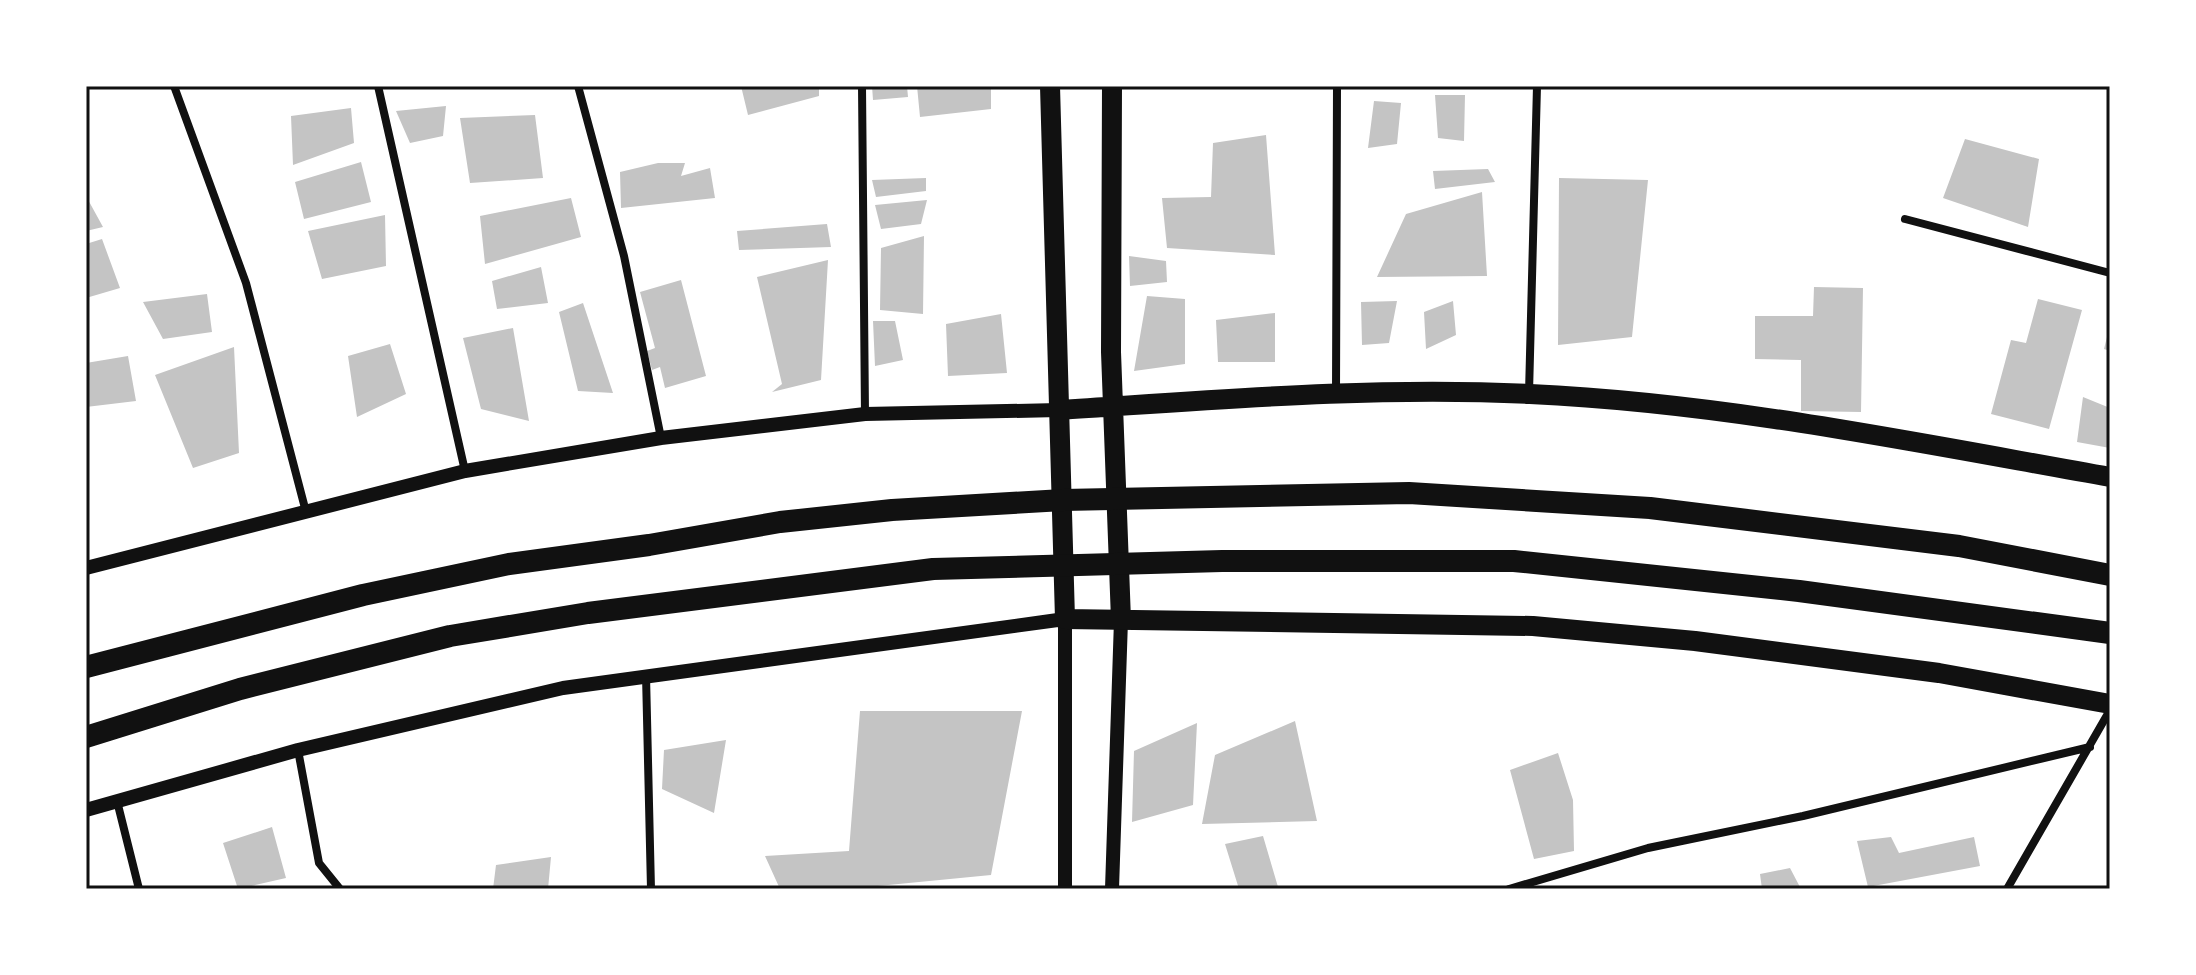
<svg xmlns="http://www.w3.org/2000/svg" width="2196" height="975" font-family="'Varela Round',sans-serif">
  <rect width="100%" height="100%" fill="#fff"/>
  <!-- building -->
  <path fill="#c4c4c4" d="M741,86H819V96L748,115Z
    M872,86H907L908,97L873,100Z
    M917,86H991V109L920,117Z
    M1435,95H1465L1464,141L1438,138Z
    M1374,101L1401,103L1397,144L1368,148Z
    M446,106L443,136L410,143L396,111Z
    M351,108L354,143L293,165L291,116Z
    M535,115L543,178L470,183L460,118Z
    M1266,135L1275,255L1167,248L1162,198L1211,197L1213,143Z
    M1965,139L2039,159L2028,227L1943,198Z
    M361,162L371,202L304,219L295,182Z
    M658,163H685L681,176L710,168L715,198L621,208L620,172Z
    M1488,169L1495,182L1435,189L1433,171Z
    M926,178V191L876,197L872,180Z
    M1559,178L1648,180L1632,337L1558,345Z
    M1482,192L1487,276L1377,277L1406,214Z
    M86,196L103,227L86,231Z
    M571,198L581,237L485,264L480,216Z
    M927,200L921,224L881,229L875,205Z
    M385,215L386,266L322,279L308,231Z
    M827,224L831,247L739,250L737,231Z
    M924,236L923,314L880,310L881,248Z
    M102,239L120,288L86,298V244Z
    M1129,256L1166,261L1167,282L1130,286Z
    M828,260L821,380L772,392L782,384L757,277Z
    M541,267L548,303L497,309L492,281Z
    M681,280L706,376L665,388L660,367L652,370L647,351L655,348L640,292Z
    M1814,287L1863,288L1861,412L1801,411V360L1755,359V316H1813Z
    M207,294L212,332L163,339L143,302Z
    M1147,296L1185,299V364L1134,371Z
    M2038,299L2082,310L2049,429L1991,414L2011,340L2026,343Z
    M1397,301L1389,343L1362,345L1361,302Z
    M1453,301L1456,335L1426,349L1424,312Z
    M583,303L613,393L578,391L559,312Z
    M1275,313V362H1218L1216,320Z
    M1001,314L1007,373L948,376L946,324Z
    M873,321H895L903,360L875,366Z
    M513,328L529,421L481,409L463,338Z
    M2109,329H2110V351L2104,349Z
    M390,344L406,394L357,417L348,356Z
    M234,347L239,453L193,468L155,375Z
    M128,356L136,401L86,407V363Z
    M2083,397L2110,408V448L2077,442Z
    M860,711H1022L991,875L847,889H780L765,856L849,851Z
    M1295,721L1317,821L1202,824L1215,755Z
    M1197,723L1193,805L1132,822L1134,751Z
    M726,740L714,813L662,789L664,750Z
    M1558,753L1573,800L1574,851L1534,859L1510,770Z
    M272,827L286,878L238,889L223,843Z
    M1263,836L1278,887L1239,889L1225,844Z
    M1891,837L1899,853L1974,837L1980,866L1868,887L1857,841Z
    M551,857L548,889H493L496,865Z
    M1790,868L1801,889H1762L1760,874Z"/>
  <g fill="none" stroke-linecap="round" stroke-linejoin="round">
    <!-- minor -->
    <path stroke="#111" stroke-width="8" d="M174,86L246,283L306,512
      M378,86L465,471
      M578,86L624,256L661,438
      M862,86L865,414
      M1905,219L2110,273
      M1336,393L1337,86
      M1529,393L1537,86
      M646,675L651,889
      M298,750L319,863L340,889
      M117,801L139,889
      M1509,889L1648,848L1803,816L2090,747
      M2007,889L2110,710"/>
    <!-- tertiary -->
    <path stroke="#111" stroke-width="14" d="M86,568L465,471L661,438L865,414L1059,410
      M86,810L298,750L563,688L1065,619V889
      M1112,889L1121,620"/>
    <!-- primary -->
    <path stroke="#111" stroke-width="20" d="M1050,86L1065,619L1533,626L1695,641L1939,673L2110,704
      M1112,86L1111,352L1121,620
      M1059,410C1215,400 1374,386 1530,394C1726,403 1918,443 2110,477"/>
    <!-- trunk -->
    <path stroke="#111" stroke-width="22" d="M86,667L363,595L509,564L649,545L780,522L892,510L1063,500L1409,493L1650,508L1959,546L2110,575
      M86,737L240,689L450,636L588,613L933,569L1222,561H1514L1799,591L2110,633"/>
  </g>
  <!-- border -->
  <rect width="2196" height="975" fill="none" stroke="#ffffff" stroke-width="176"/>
  <rect x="88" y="88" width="2020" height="799" fill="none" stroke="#111" stroke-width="3"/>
</svg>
